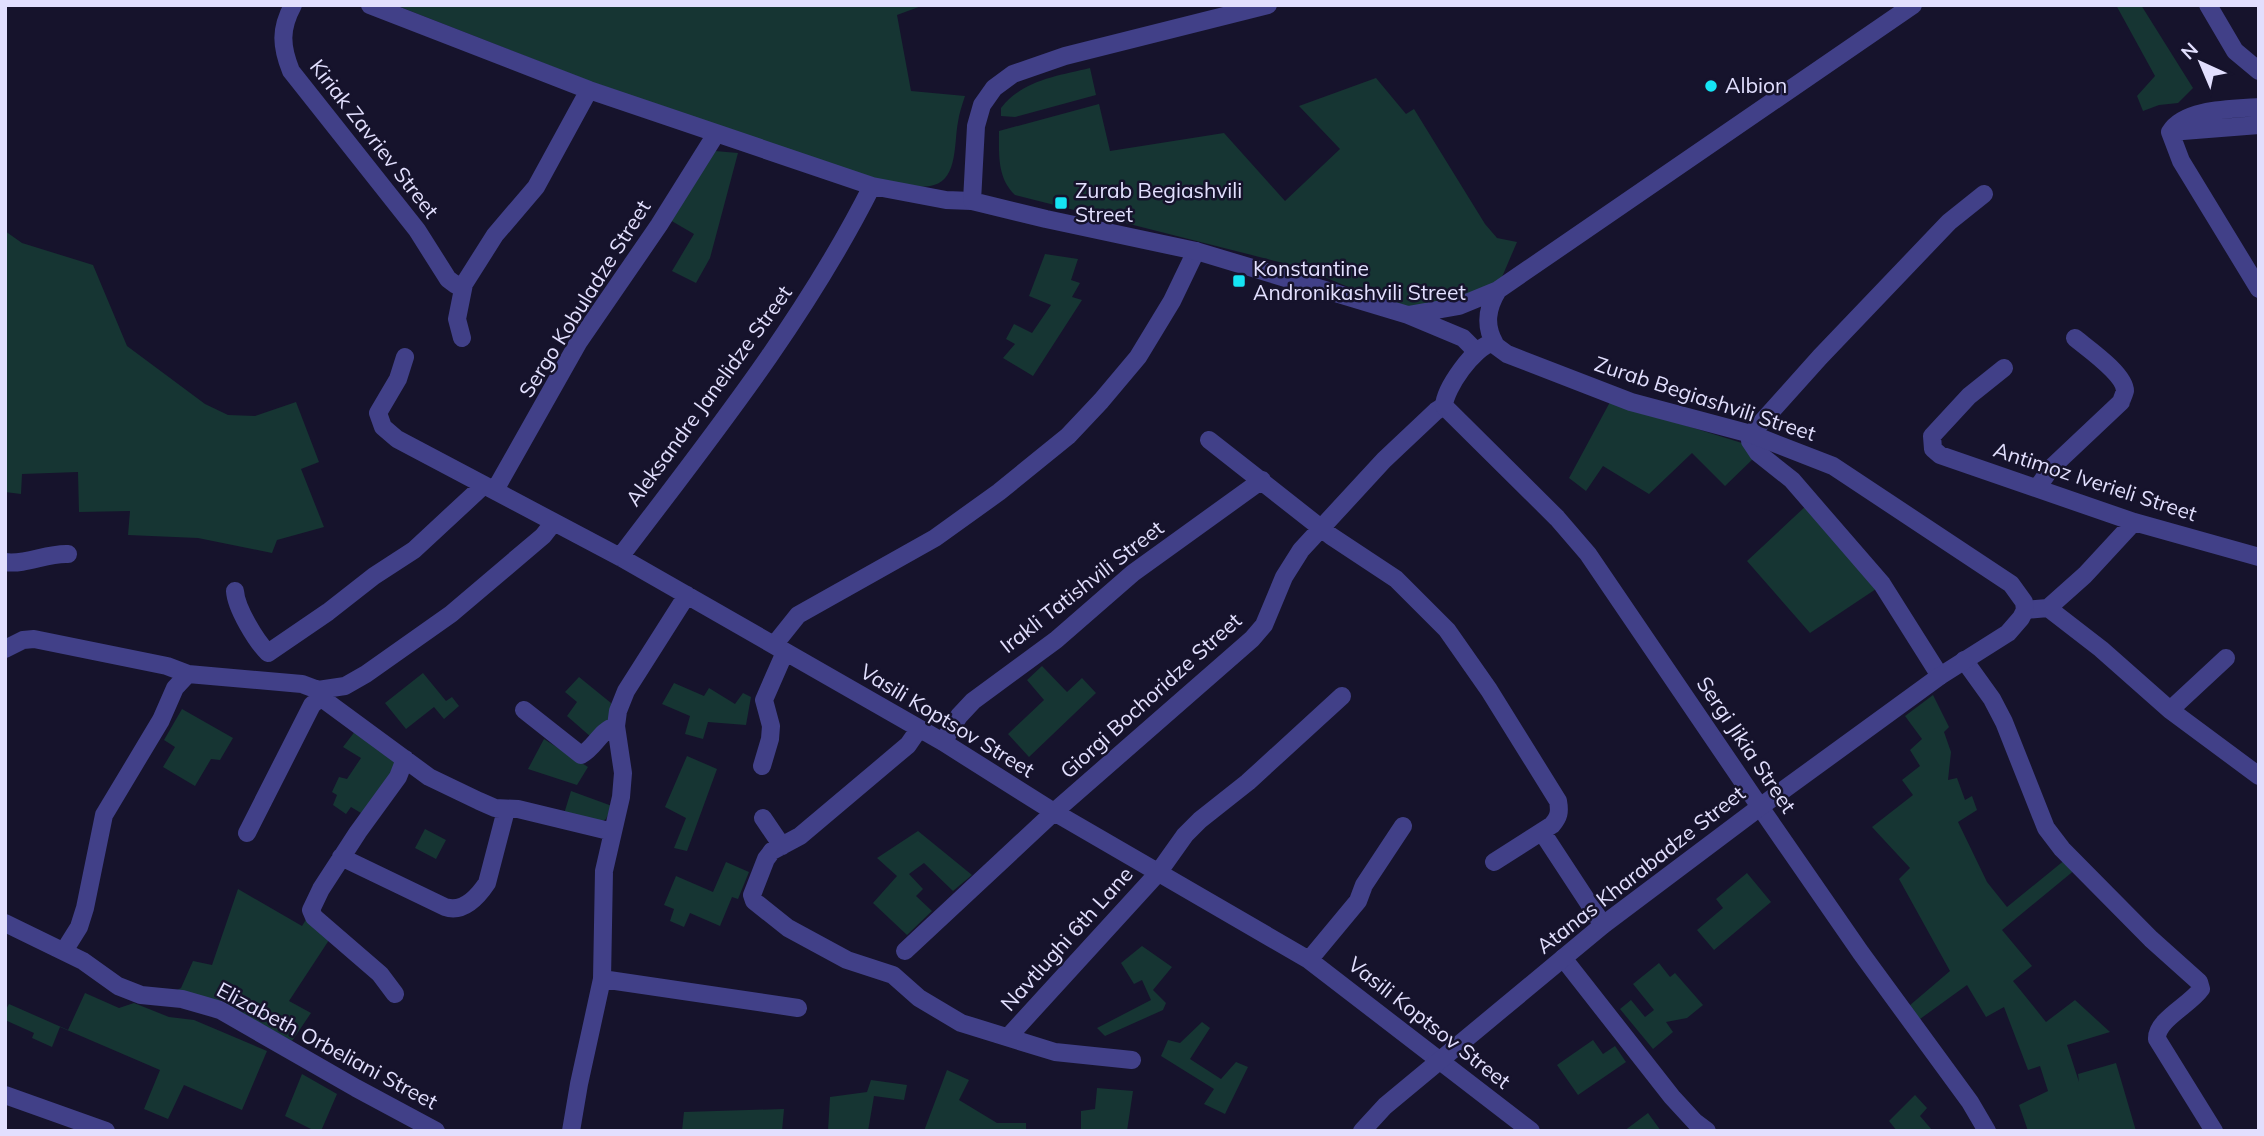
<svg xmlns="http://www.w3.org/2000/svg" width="2264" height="1136" font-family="Mulish,sans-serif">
  <rect width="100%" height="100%" fill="#16132c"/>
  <!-- green -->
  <path fill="#163533" d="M395,5H924L897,15L911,91L965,96C962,105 959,114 958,122C954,141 958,179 934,185C915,190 893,184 874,181L589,81Z
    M2116,5H2141L2193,88L2178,103L2159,105L2143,111L2137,96L2155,76Z
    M1090,68L1096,95L1015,117L1001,116V108C1023,80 1057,76 1090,68Z
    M1376,78L1406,114L1414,109L1485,224L1497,238L1517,242L1499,284L1457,304L1408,312L1303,268L1015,195C997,178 999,154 999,131L1099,104L1110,151L1224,133L1285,201L1340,149L1299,106Z
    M715,151L738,153L710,258L696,283L672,271L694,234L670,220Z
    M5,231L22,243L93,265L127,346L205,404L228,415L255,416L296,402L319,462L301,469L324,527L277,540L272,553L198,538L128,535L130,511L79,512L78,472L22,474L21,494L5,492Z
    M1045,254L1078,259L1071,280L1080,283L1072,297L1082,300L1033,376L1003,358L1015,344L1006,339L1014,324L1032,333L1051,305L1029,296Z
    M1610,402L1742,443L1756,456L1725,486L1692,453L1649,494L1603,466L1586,491L1569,478Z
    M1808,504L1879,587L1810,633L1747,561Z
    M1042,666L1067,692L1082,678L1096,693L1029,757L1008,734L1044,700L1027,680Z
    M423,673L446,701L452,697L459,706L444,719L434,707L406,729L385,703Z
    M579,677L611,703L609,722L591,737L567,716L577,702L565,692Z
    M674,683L704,696L709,688L735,704L743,693L751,697L746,725L708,722L703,739L685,734L690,716L662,704Z
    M1933,695L1949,727L1944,732L1951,752L1948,780L1957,778L1965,800L1972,796L1977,810L1958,822L1987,882L2007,907L2066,859L2076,869L2002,930L2032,966L2013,981L2046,1022L2075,1000L2110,1032L2067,1045L2079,1082L2078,1074L2116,1063L2136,1131H2028L2019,1105L2048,1091L2040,1066L2028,1070L2004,1007L1986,1017L1967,985L1920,1019L1909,1006L1950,971L1899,879L1910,868L1872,827L1913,795L1902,780L1920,766L1910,750L1922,739L1905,716Z
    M182,709L233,738L220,760L211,759L195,786L163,767L175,747L164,740Z
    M356,730L394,759V769L366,816L351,807L346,814L333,805L337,795L332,792L339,777L347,779L361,758L343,747Z
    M544,739L588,767L577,785L528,769Z
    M687,756L717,769L687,851L674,848L686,818L665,807Z
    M571,791L612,806L606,819L601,822L563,817Z
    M425,829L446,840L436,859L415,848Z
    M918,831L972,875L953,891L924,863L909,874L923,889L916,896L932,911L907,935L873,903L897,876L877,858Z
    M726,862L749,872L738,899L732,897L720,926L690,913L684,927L670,921L674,909L664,905L676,876L713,892Z
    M1747,873L1771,902L1714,950L1697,930L1723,908L1716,899Z
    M238,889L302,926L307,918L331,937L289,1001L311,1013L292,1041C255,1021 219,998 177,990L181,988L193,961L212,965Z
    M1142,946L1172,967L1153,990L1166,1003L1163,1010L1105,1036L1097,1028L1151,1000L1142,980L1134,984L1121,963Z
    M1659,963L1670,977L1675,973L1703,1005L1687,1018L1666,1022L1673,1032L1653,1049L1620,1009L1631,1000L1645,1017L1654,1010L1633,984Z
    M85,993L119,1008L134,1003L169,1017L194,1020L267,1051L242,1110L184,1085L168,1119L144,1109L160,1070L60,1027L52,1047L32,1038L34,1033L5,1020V1011L9,1004L68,1030Z
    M1202,1022L1210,1028L1190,1059L1221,1079L1236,1062L1248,1067L1225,1114L1204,1104L1214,1089L1161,1056L1168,1040L1180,1043Z
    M1593,1040L1603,1054L1615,1046L1626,1062L1578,1095L1557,1065Z
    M947,1070L969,1080L959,1100L997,1123H1026V1131H924Z
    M302,1074L337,1094L321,1131H315L285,1116Z
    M871,1080L907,1085L904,1100L874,1096L868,1131H828L830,1097L867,1092Z
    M1097,1088L1133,1091L1127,1131H1081V1111L1095,1109Z
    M1915,1095L1927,1108L1920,1116L1932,1130L1897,1131L1889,1121Z
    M784,1109L782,1131H682L684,1112Z
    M1648,1113L1661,1131H1624Z"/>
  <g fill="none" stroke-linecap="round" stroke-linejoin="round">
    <!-- minor -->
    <path stroke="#414088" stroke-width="18" d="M293,5C280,29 281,46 291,71L417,230L448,279L456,285L464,284
      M370,5L589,90L872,186L946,200L972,201
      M2170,132L2181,161L2259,289
      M2170,132C2184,108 2234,109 2259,107
      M2170,132L2259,125
      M462,338L457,319L464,284L495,235L536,187L589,90
      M405,357L398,379L378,413L383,427L397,439L620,557L943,742L1054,812L1309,960L1531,1131
      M2004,368L1969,396L1932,436L1933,449L1940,455L2134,522L2259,557
      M1209,440L1331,536L1396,579L1447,630L1489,690L1558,801C1560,812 1559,817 1552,825L1494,862
      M2038,487L2051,468L2121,402C2121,401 2125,392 2125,391C2125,374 2087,348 2075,338
      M495,490L578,343L659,225L716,134
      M620,557C711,437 804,321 872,186
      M5,562C27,565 46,553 68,554
      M235,591C236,608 256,641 268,653L328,612L374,576L414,550L484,485
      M2048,608L2085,575L2134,522
      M2025,610L2048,608L2101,649L2170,710L2259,776
      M774,645L798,615L935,538L999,492L1068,436L1101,401L1138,357L1172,301L1196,251
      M5,649L23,640L34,639L167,666L188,674L302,684L318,690L327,702L429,777L479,801L495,808L518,809L613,832
      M1964,660L1992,699L2004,722L2046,828L2062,849L2151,939L2199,982L2201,989C2190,1005 2156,1020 2157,1039L2214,1131
      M1940,676L1882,584L1792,480L1758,453L1750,441L1751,434L1820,357L1949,222L1984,194
      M318,690L345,686L366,674L451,614L543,536L554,522
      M524,710L581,755C595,748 600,730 616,726
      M2170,710L2226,658
      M919,729L908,745L800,836L772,851L766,859L752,895L754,901L788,928L847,960L893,975L919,998L961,1023L1055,1052L1132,1060
      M943,742L959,716L973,701L1056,640L1133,573L1262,480
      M762,766L770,739L771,726L764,700L785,652
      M1760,807L1861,953L1970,1102L1987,1131
      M763,818L782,846
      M1542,832L1603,925
      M247,833L312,705L321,697
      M341,857L445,907C463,913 477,898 487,883L506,810
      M5,923L83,961L118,986L141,995L182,999L220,1010L356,1088L436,1131
      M64,951L79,927L85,908L104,815L161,720L175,688L188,674
      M905,951L1054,812L1252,639L1264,625L1284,577L1301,550L1384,460L1436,411L1444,406
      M1563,958L1672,1097L1695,1122L1707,1131
      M1309,960L1358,901L1364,885L1403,826
      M602,979L798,1008
      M395,994L380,974L314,917L311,910L321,889L358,832L398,777L405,759
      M1009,1036L1158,873L1185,835L1200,820L1248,782L1342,696
      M5,1095L106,1131
      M571,1131L579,1084L602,979L604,871L621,797L623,773L616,726L618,711L626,691L687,595"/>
    <!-- tertiary -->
    <path stroke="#414088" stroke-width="18" d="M1268,5L1065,56L1013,74L994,88L982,105L976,126L972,201L1046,219L1196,251L1408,315L1463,338L1472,347L1474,355
      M2208,5L2235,51L2259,71
      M1408,315L1459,306L1498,290L1913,5
      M1495,344C1484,325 1487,308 1498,290
      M1362,1131L1385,1106L1603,925L1760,807L1940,676L2008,633L2021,618L2025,610L2024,602L2011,584L1833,466L1751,434L1631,402L1507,354L1492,343C1474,347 1445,388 1444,406L1557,518L1588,554L1760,807"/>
  </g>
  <!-- markers -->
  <g fill="#15e4f4" stroke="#16132c" stroke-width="2.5">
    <circle cx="1711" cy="86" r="7"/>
    <rect x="1054" y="196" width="14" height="14" rx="3.5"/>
    <rect x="1232" y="274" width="14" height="14" rx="3.5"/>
  </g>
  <g text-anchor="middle" stroke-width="5" stroke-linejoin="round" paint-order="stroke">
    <!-- poi labels -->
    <g font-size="21" fill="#e2dffe" stroke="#16132c" text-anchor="start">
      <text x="1725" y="93">Albion</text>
      <text x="1075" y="198">Zurab Begiashvili<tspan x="1075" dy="24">Street</tspan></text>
      <text x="1253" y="276">Konstantine<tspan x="1253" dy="24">Andronikashvili Street</tspan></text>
    </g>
    <!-- street labels -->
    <g font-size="21" fill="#e2dffe" stroke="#16132c">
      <text transform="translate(374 139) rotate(52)" y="7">Kiriak Zavriev Street</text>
      <text transform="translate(585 299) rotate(-58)" y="7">Sergo Kobuladze Street</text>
      <text transform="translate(709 396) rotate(-54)" y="7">Aleksandre Janelidze Street</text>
      <text transform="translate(1705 399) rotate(18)" y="7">Zurab Begiashvili Street</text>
      <text transform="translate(2095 482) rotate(18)" y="7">Antimoz Iverieli Street</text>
      <text transform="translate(1082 587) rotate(-38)" y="7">Irakli Tatishvili Street</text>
      <text transform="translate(1151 696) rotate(-42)" y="7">Giorgi Bochoridze Street</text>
      <text transform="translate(947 721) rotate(31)" y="7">Vasili Koptsov Street</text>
      <text transform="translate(1746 745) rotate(56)" y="7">Sergi Jikia Street</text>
      <text transform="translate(1641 870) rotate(-38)" y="7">Atanas Kharabadze Street</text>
      <text transform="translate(1067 939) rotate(-48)" y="7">Navtlughi 6th Lane</text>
      <text transform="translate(1429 1023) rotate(38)" y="7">Vasili Koptsov Street</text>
      <text transform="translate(327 1046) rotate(28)" y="7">Elizabeth Orbeliani Street</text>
    </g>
  </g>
  <!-- border -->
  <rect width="2264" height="1136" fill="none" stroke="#e2dffe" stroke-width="14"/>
  <!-- north arrow -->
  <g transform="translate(2201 63) rotate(316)" stroke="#16132c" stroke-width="5" paint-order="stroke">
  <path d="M0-5L12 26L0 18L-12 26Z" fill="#e2dffe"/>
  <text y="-10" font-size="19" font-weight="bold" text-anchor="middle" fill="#e2dffe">N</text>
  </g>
</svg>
